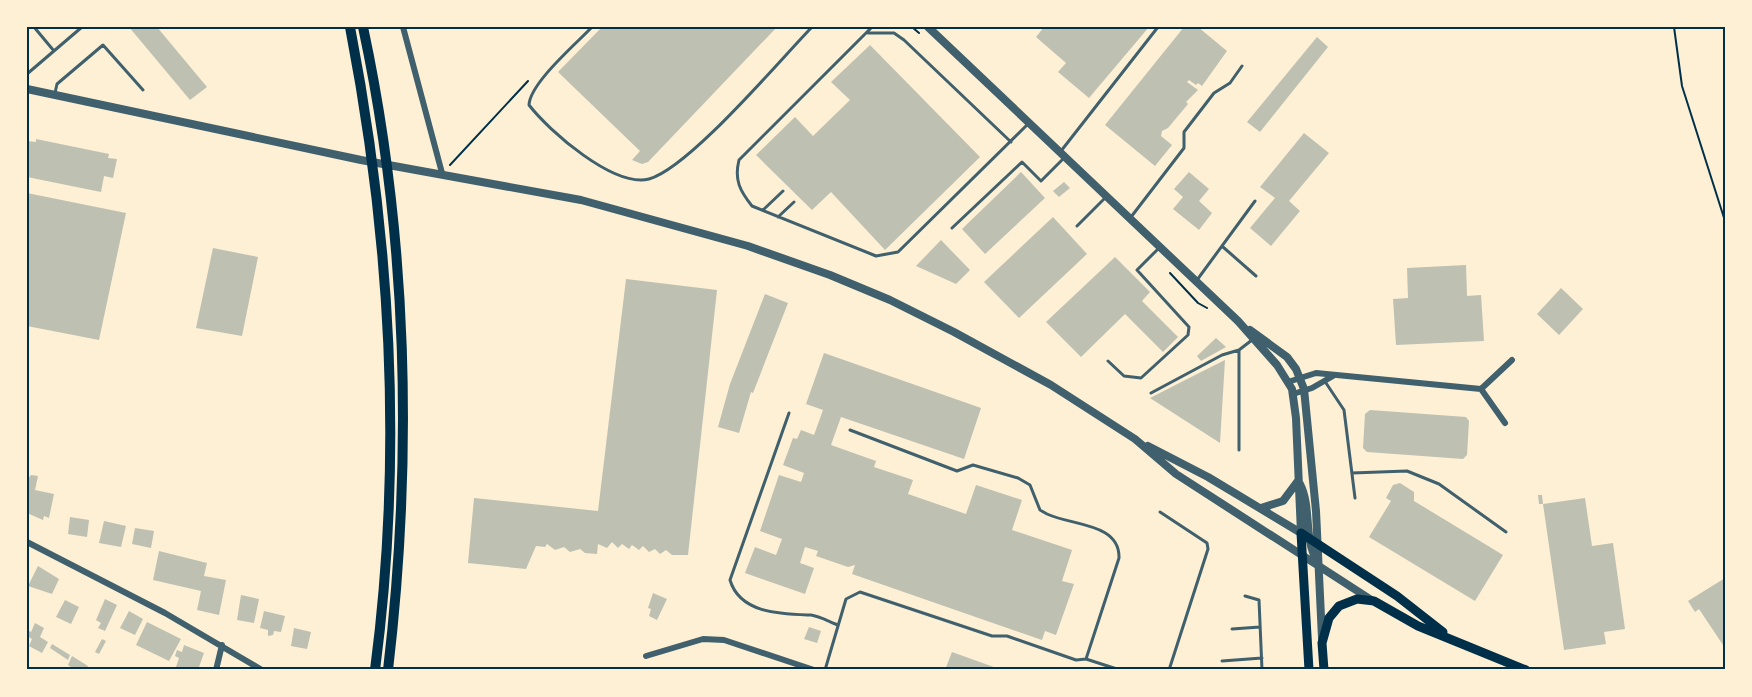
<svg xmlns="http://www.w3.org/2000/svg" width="1752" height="697" font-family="'DM Sans',sans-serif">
  <rect width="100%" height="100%" fill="#fdf0d5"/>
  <!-- building -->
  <path fill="#bec0b2" d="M129,27H157L207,87L190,100Z
    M602,27H777L648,162L642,164L632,160L640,151L558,72Z
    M1044,27H1149L1089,98L1058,72L1066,63L1036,37Z
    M1184,27H1198L1227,51L1202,86L1198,83L1196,85L1189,80L1187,82L1198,90L1186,102L1188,104L1168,128L1162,131L1161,136L1172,145L1155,166L1105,125Z
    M1317,37L1328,47L1260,132L1247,122Z
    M870,45L980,157L885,250L831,192L812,210L756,155L795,117L813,136L850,100L831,82Z
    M1304,133L1329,153L1289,201L1300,211L1271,246L1250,228L1275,198L1260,187Z
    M36,139L109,154L108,158L117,159L113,178L104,176L101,192L27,177L28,141L36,142Z
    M1021,172L1045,198L985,254L962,229Z
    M1189,172L1209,189L1199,201L1212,213L1199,230L1173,209L1183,197L1174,189Z
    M1064,182L1070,188L1059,197L1053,191Z
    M27,193L126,213L99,340L27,326Z
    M1053,217L1087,254L1019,318L984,282Z
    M941,240L970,270L956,284L916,266Z
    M213,248L258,257L242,336L196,328Z
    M1115,257L1150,292L1142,301L1178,337L1163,352L1125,314L1081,357L1046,322Z
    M1466,265L1467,296L1481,295L1484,341L1396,345L1393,299L1408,298L1407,268Z
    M626,279L717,290L688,555H672L666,550L660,554L655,549L649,552L643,546L639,550L632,545L629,549L622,544L618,548L612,542L607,548L598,544L597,554L585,553L580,549L570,552L564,547L555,550L547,544L545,547L536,546L526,569L468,563L474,498L598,511Z
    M1561,288L1583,309L1559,335L1537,314Z
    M765,294L788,303L753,393L751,392L739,433L718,427L730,384Z
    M1216,338L1226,347L1201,361L1197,356Z
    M824,353L981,408L964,459L841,417L831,445L876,461L874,467L913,480L908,494L966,514L976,485L1022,500L1012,530L1072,550L1062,581L1074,584L1056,635L1045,631L1042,640L852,574L855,565L848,567L816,556L818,551L805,547L800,563L814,568L805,594L745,573L755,547L776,555L782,539L760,531L779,475L801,482L804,473L783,465L793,438L797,439L801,430L814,435L823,410L806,404Z
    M1225,360L1220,443L1150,398L1199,373Z
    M1370,410L1466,417L1469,421L1467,455L1463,459L1367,452L1363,448L1365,414Z
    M31,475L38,476L35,490L54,494L49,518L44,516L43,520L27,513V480Z
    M1400,483L1414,492V501L1503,555L1475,601L1369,537L1391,501L1386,498L1393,485Z
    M1538,495H1542L1543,504L1585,498L1592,546L1613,543L1625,629L1604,632L1606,644L1564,650L1543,504H1539Z
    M70,517L89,520L87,537L68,534Z
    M104,521L126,526L121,547L99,543Z
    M135,528L154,531L151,548L132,544Z
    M159,551L207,563L204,576L226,580L219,615L197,610L201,591L153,580Z
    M38,566L59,579L52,594L28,586Z
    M1725,578V644L1723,645L1699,609L1695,612L1688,601Z
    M653,593L667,599L657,620L649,616L651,609L648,608Z
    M241,595L259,599L254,623L237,620Z
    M105,599L117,605L105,631L98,628L101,623L96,620Z
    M65,600L79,607L71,624L56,617Z
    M129,611L143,619L135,635L120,628Z
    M264,611L285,616L281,632L274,631L273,635L268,636V630L260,628Z
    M147,622L181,639L169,661L136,645Z
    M35,623L44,628L40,637L48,642L42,653L29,646L32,639L27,636V630L31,632Z
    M809,627L821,631L817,643L804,639Z
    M294,628L311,632L307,649L291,646Z
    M102,639L106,641L99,654L95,652Z
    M52,644L70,655L68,660L50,648Z
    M184,645L204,653L198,670H175L179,658L175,656L177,650L182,652Z
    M952,652L1002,670H945Z
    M72,656L88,666L86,670H75L68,665Z"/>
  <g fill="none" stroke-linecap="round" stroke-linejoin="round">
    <!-- path -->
    <path stroke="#003049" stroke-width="2" d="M912,27L919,33
      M1674,27L1682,86L1725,221
      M450,165L528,81
      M1170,273L1198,303L1207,308"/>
    <!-- service -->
    <path stroke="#3f606c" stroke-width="3" d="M34,27L54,51
      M592,27C576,44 530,83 529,105C549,131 614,188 649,179C689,168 779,61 812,27
      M872,27L739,160C734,180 740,191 752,206L876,256L898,252L1029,123
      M868,33H894L904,40L1011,142
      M27,74L82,27
      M55,93L57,84L103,45L143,90
      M1061,151L1158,27
      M763,210L783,191
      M778,217L794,202
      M1131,217L1184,148V132L1214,93L1230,83L1242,66
      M1077,226L1105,198
      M952,228L1022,162L1041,181L1064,158
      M1223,247L1256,276
      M1197,280L1255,201
      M1108,361L1124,376L1141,378L1188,335L1189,327L1137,270L1159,248
      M1324,380L1344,410L1355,498
      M1151,393L1222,355L1239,350
      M789,413L730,580C740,614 782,614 811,615C819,616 830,622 838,625
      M850,430L957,471L973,465L1018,478L1030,485L1040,510L1047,514C1073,526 1120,523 1119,558L1086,659
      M1239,450V350L1252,340
      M1352,473L1407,471L1439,484L1506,532
      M1160,512L1207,543L1208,549L1169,670
      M1245,596L1259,600L1262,670
      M1232,629L1260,627
      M1222,661L1262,658
      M825,670L846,599L860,592L992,636H1007L1076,660L1086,659L1120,670"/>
    <!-- minor -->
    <path stroke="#3f606c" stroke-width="6" d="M403,27L442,173
      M1288,382L1316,373L1481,389L1512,360
      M1481,389L1505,423
      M1293,394L1312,388L1333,376
      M27,542L165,613L262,670
      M646,656L703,639L724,640L814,670
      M216,670L222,645"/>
    <!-- tertiary -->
    <path stroke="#3f606c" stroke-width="8" d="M928,27L1238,321L1277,365L1292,389L1296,418L1301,533
      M27,89L361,160L581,200L748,246L830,275L890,300L954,332L1051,385L1135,439L1176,474L1373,601
      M1250,330L1287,357L1296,369L1304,389L1316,511L1322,638
      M1148,446L1208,477L1301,533
      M1300,484C1312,508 1303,537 1317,561
      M1261,508L1283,501L1298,481"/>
    <!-- secondary -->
    <path stroke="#003049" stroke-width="9" d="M1301,533L1397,596L1443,632
      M1301,533L1309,670
      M1324,670L1322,643L1329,618L1339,606L1357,599L1374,601L1418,626L1526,670"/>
    <!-- primary -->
    <path stroke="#003049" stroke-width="10" d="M350,27C391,239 403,456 375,670
      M363,27C408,237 413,457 388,670"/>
  </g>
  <!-- border -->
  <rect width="1752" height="697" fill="none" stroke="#fdf0d5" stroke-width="57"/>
  <rect x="28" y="28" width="1696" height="640" fill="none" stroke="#003049" stroke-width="2"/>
</svg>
